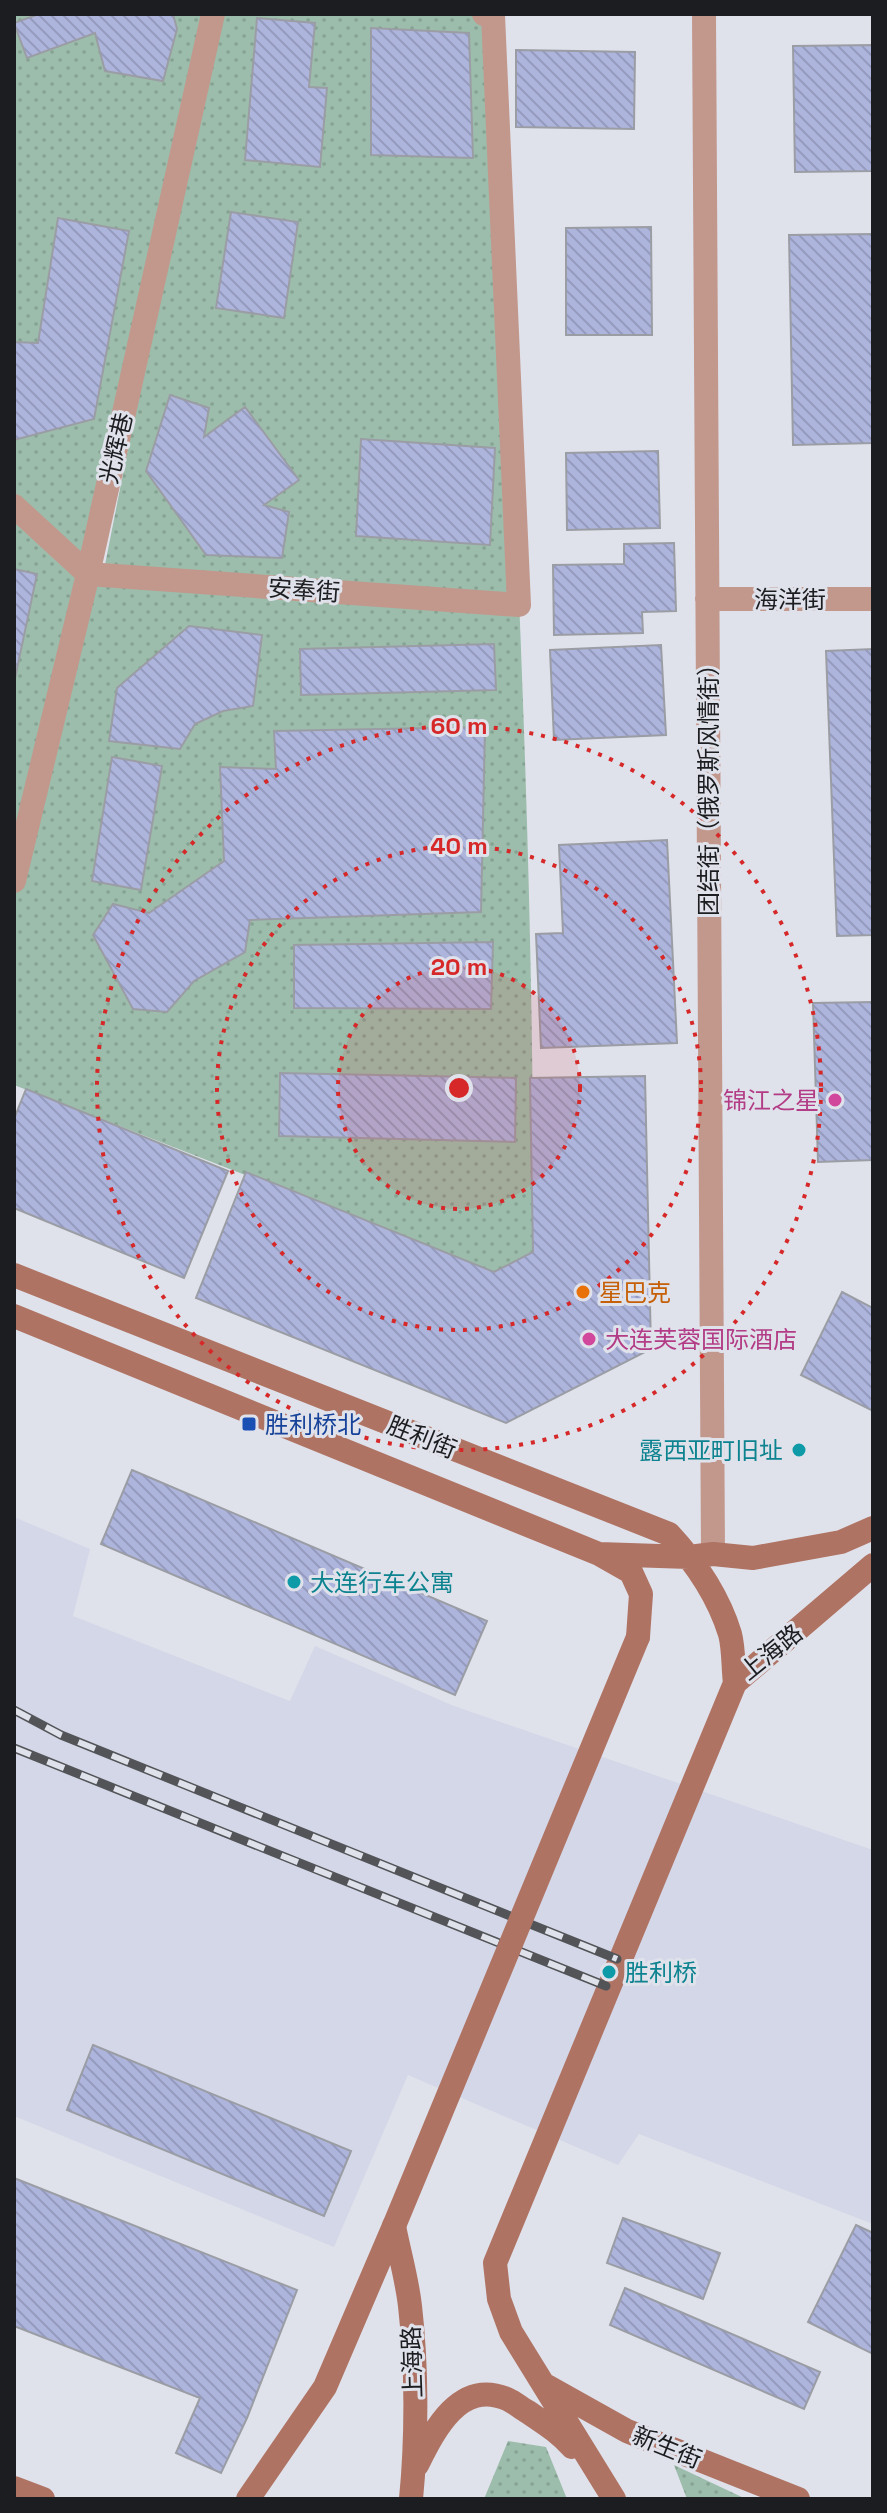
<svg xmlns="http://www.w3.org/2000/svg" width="887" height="2513" viewBox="0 0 887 2513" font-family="'Space Grotesk','Noto Sans SC',sans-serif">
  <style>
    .built { fill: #d4d7e7 }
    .green { fill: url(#green-dots); fill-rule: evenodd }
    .building { fill: url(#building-back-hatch); stroke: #9b9da5; stroke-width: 2 }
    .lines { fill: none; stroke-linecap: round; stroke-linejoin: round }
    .street { stroke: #c2988d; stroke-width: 24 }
    .secondary { stroke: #af7363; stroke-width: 24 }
    .rail-casing { stroke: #525458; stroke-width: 9 }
    .rail { stroke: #e0e2eb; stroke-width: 6; stroke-dasharray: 18; stroke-linecap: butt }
    .secondary-bridge { stroke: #af7363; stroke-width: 24 }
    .ring { fill: none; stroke: #d62828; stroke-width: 4; stroke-dasharray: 4 8 }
    .hotel-dot { fill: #d1479c; stroke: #e0e2eb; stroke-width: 3 }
    .food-dot { fill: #e8710a; stroke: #e0e2eb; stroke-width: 3 }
    .transit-dot { fill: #1a4fb4; stroke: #e0e2eb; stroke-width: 3 }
    .culture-dot { fill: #0f9aa8; stroke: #e0e2eb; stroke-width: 3 }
    .labels { text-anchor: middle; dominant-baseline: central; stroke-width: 6; stroke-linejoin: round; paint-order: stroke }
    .street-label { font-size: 24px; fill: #1c1d20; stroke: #e0e2eb }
    .hotel-label { font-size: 24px; fill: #b23c85; stroke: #e0e2eb; text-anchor: end }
    .food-label { font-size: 24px; fill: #c56008; stroke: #e0e2eb; text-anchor: start }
    .transit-label { font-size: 24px; fill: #164399; stroke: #e0e2eb; text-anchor: start }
    .culture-label { font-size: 24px; fill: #0d838f; stroke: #e0e2eb; text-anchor: start }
    .centre { fill: #d62828; stroke: #e0e2eb; stroke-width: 4 }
    .ring-label { font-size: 24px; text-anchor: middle; font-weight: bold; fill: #d62828; stroke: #e0e2eb; stroke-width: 6; stroke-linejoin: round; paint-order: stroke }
  </style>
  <defs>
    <pattern id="green-dots" width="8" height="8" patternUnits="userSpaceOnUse" patternTransform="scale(2)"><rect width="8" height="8" fill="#9cbdab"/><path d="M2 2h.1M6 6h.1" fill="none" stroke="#86a293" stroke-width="1.8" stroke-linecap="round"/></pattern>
    <pattern id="building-back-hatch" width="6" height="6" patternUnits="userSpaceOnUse" patternTransform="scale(2)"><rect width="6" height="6" fill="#aeb5dd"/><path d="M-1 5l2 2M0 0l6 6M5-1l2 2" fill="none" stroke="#959bbd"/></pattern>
  </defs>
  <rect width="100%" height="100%" fill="#e0e2eb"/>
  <path class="built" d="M14,1517l76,32 -17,67 217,85 25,-55 139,60 419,144v374l-234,-90 -21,31 -210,-90 -74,172 -320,-131z"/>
  <path class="green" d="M14,14h478c19,412 43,825 41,1238l-39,20 -480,-187zM211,28l-108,547 -15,-1z
    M508,2441l38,6 21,52h-83z
    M674,2465l72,34h-59z"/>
  <path class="building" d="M39,14h134l4,15 -14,52 -58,-10 -10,-38 -68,25 -13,-35z
    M257,18l58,5 -6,64 18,1 -7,79 -75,-7z
    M371,28l98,5 4,125 -102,-3z
    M873,45v126l-78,1 -2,-126z
    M516,50l119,2 -1,77 -118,-2z
    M231,212l67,10 -14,96 -68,-10z
    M58,218l71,13 -35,188 -80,21v-98l24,1z
    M651,227l1,108h-86v-107z
    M873,234v209l-80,2 -4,-210z
    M170,395l39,13 -5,29 41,-30 54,73 -35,25 25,7 -7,46 -76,-3 -60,-84z
    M361,439l134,9 -5,97 -134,-9z
    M658,451l2,77 -93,2 -1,-77z
    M674,543l2,68 -34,1 1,21 -89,2 -1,-70 71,-1v-20z
    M14,569l23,5 -23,109z
    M189,626l73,9 -9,71 -30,5 -28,13 -15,25 -71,-8 8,-53z
    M494,644l2,46 -195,5 -1,-46z
    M661,645l5,90 -112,5 -4,-90z
    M873,649v286l-36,1 -11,-285z
    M485,727l-4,185 -231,8 -5,32 -51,29 -27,31 -34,-3 -40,-74 20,-31 36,9 75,-52 -4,-94 56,2 -2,-38z
    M112,757l50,9 -21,124 -49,-9z
    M667,840l10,203 -136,5 -5,-114 27,-1 -4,-88z
    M493,942l-2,67 -197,-1v-63z
    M873,1002v158l-55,2 -5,-159z
    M280,1073l236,5 -1,64 -236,-6z
    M645,1076l6,273 -145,74 -310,-125 50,-126 248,100 39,-20 -3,-174z
    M26,1089l202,82 -44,107 -170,-70v-89z
    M842,1292l31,16v103l-72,-36z
    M132,1470l355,151 -32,74 -354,-151z
    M93,2045l258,106 -27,65 -257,-106z
    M14,2178l283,112 -50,128 -26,55 -45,-20 24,-55 -186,-72z
    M623,2218l97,35 -17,46 -96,-36z
    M856,2225l17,8v121l-65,-32z
    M625,2288l195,84 -16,37 -194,-84z"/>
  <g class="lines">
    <path class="street" d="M704,14l9,1540
      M14,506l74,68 431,31 -26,-590 -9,-1
      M707,599h166
      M14,881l74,-307 125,-560"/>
    <path class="secondary" d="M14,1275l655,259c27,29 49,61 61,100 4,15 3,34 5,49
      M14,1316l585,238 90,3 24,-3 40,4 88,-16 32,-14
      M601,1555l30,17 10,22 -3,43
      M394,2226c5,26 13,53 16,80 7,61 7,132 1,193
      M543,2384l84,47 171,68
      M417,2465c17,-34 42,-86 90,-66 7,3 14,9 21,13 16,11 31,20 44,35
      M14,2488l29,11
      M248,2499l77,-112 69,-161
      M614,2499l-103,-167 -12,-33 -4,-36 240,-580 138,-118"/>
    <g class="rail-casing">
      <path id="rail" d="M14,1710l47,25 556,224
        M14,1748l592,238"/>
    </g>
    <use href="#rail" class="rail"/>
    <path class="secondary-bridge" d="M394,2226l244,-589"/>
  </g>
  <circle cx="459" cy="1088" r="121" fill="#d62828" fill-opacity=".12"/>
  <g class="ring">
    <circle cx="459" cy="1088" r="121"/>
    <circle cx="459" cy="1088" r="242"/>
    <circle cx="459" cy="1088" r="362"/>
  </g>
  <g class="hotel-dot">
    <circle cx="835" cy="1100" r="8"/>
    <circle cx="589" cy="1339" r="8"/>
  </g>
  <circle class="food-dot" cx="583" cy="1292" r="8"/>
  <rect class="transit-dot" x="241" y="1416" width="16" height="16" rx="4"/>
  <g class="culture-dot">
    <circle cx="799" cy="1450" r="8"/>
    <circle cx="294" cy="1582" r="8"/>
    <circle cx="609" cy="1972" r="8"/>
  </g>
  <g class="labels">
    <g class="street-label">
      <text transform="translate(116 448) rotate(-77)">光辉巷</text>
      <text transform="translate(304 590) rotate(4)">安奉街</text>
      <text x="790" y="599">海洋街</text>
      <text transform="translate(708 784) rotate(-90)">团结街（俄罗斯风情街）</text>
      <text transform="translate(422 1437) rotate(22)">胜利街</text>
      <text transform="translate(771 1652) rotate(-39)">上海路</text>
      <text transform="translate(412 2362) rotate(-92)">上海路</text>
      <text transform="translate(667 2447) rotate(22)">新生街</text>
    </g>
    <g class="hotel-label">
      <text x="819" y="1100">锦江之星</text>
      <text x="605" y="1339" text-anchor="start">大连芙蓉国际酒店</text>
    </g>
    <g class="food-label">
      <text x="599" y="1292">星巴克</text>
    </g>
    <g class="transit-label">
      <text x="265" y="1424">胜利桥北</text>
    </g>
    <g class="culture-label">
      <text x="783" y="1450" text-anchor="end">露西亚町旧址</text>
      <text x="310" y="1582">大连行车公寓</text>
      <text x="625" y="1972">胜利桥</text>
    </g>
  </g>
  <circle cx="459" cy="1088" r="12" class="centre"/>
  <g class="ring-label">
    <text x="459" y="734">60 m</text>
    <text x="459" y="854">40 m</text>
    <text x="459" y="975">20 m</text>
  </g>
  <rect width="887" height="2513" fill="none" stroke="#1c1d20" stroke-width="32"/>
</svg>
